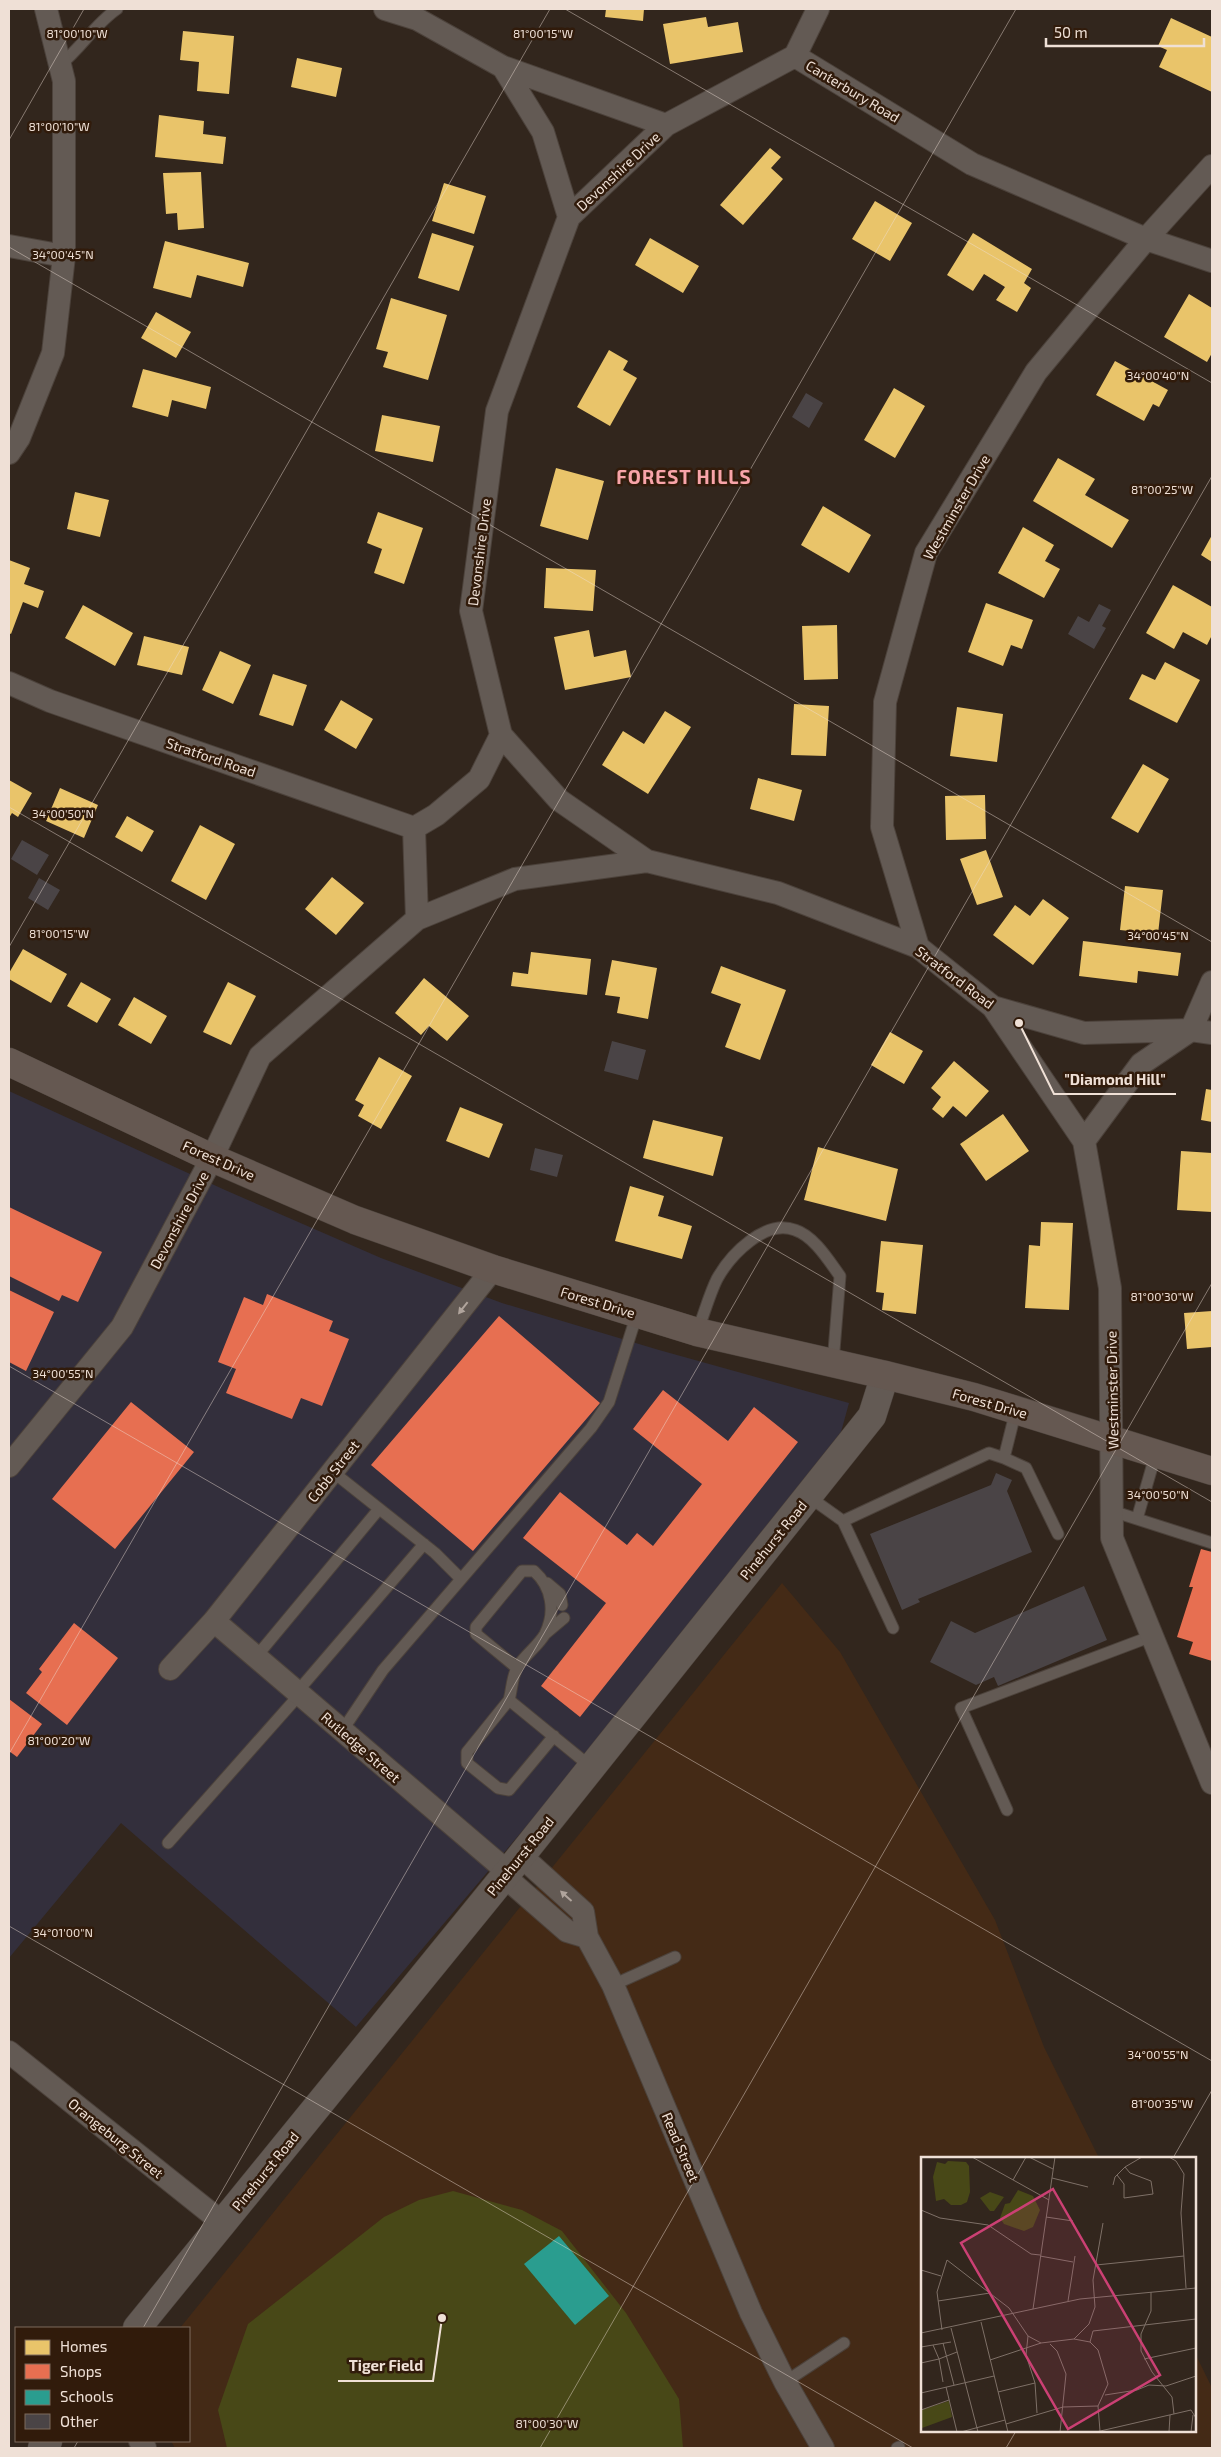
<svg xmlns="http://www.w3.org/2000/svg" width="1221" height="2457" viewBox="0 0 1221 2457" font-family="'Exo 2',sans-serif">
  <style>
    .commercial { fill: #332f3c }
    .built { fill: #442a16 }
    .green { fill: #484817 }
    .homes { fill: #e9c46a }
    .shops { fill: #e76f51 }
    .schools { fill: #2a9d8f }
    .building { fill: #4a4446 }
    .lines { fill: none; stroke-linecap: round; stroke-linejoin: round }
    .service-casing { stroke: #4c423b; stroke-width: 13 }
    .minor-casing { stroke: #4c423b; stroke-width: 24 }
    .tertiary-casing { stroke: #4c423b; stroke-width: 29 }
    .secondary-casing { stroke: #4c423b; stroke-width: 29 }
    .service { stroke: #635a54; stroke-width: 11 }
    .minor { stroke: #635a54; stroke-width: 22 }
    .tertiary { stroke: #635a54; stroke-width: 28 }
    .secondary { stroke: #655851; stroke-width: 28 }
    .oneway { fill: #b0a49c }
    .ticks { fill: none; stroke: #efe0d6; stroke-width: 1; stroke-opacity: 0.45 }
    .labels { text-anchor: middle; dominant-baseline: central; stroke-width: 5; stroke-linejoin: round; paint-order: stroke }
    .street-label { font-size: 14px; fill: #efe0d6; stroke: #311b0b }
    .district-label { font-size: 19px; font-weight: bold; letter-spacing: 1px; fill: #f8a4a9; stroke: #311b0b }
    .inset-road { fill: none; stroke: #7e7067; stroke-width: 1 }
    .view { fill: #cb4074; fill-opacity: 0.15; stroke: #cb4074; stroke-width: 2.5 }
    .inset-edge { fill: none; stroke: #efe0d6; stroke-width: 2.5 }
    .ticks-label { font-size: 12px; text-anchor: middle; fill: #efe0d6; stroke: #311b0b; stroke-width: 5; stroke-linejoin: round; paint-order: stroke }
    .leader { fill: none; stroke: #efe0d6; stroke-width: 2 }
    .callout-dot { fill: #efe0d6; stroke: #311b0b; stroke-width: 2 }
    .callout-label { font-size: 15px; text-anchor: middle; font-weight: bold; fill: #efe0d6; stroke: #311b0b; stroke-width: 5; stroke-linejoin: round; paint-order: stroke }
  </style>
  <rect width="100%" height="100%" fill="#32261d"/>
  <path class="commercial" d="M9,1091l216,99 156,68 121,45 157,47 190,53 -8,29 -284,358 -201,237 -235,-204 -112,135z"/>
  <path class="built" d="M782,1583l58,69 155,268 49,127 55,111h-177v273h273v-78l17,35v60h-1037l-4,-7h18v-113h-9z"/>
  <path class="green" d="M453,2191l69,19 40,21 64,82 53,86 4,49h-456l-9,-38 30,-86 136,-107 35,-17z"/>
  <path class="homes" d="M606,9h38l-1,12 -38,-4z
    M706,17l2,10 30,-5 5,30 -73,12 -7,-40z
    M1171,18l41,19v55l-53,-25 8,-17 -9,-4z
    M183,31l51,5 -5,58 -32,-3 2,-29 -19,-2z
    M297,58l45,10 -6,29 -45,-10z
    M159,115l45,6 -1,13 23,3 -3,27 -68,-7z
    M770,148l11,9 -10,11 12,11 -40,46 -23,-20z
    M201,172l3,56 -26,2 -1,-17 -11,1 -3,-41z
    M444,183l42,13 -12,38 -42,-13z
    M875,201l37,22 -22,38 -38,-22z
    M432,233l42,13 -15,45 -41,-13z
    M973,233l59,36 -8,14 7,5 -14,24 -21,-12 9,-13 -21,-13 -11,17 -26,-16z
    M650,238l49,28 -16,27 -48,-28z
    M165,241l84,22 -6,24 -46,-12 -6,23 -38,-10z
    M1189,294l23,14v45l-5,9 -43,-25z
    M391,298l56,17 -19,65 -45,-13 5,-15 -12,-3z
    M156,312l35,20 -15,26 -35,-20z
    M609,350l19,11 -5,9 14,8 -27,48 -33,-19z
    M1115,361l53,29 -9,17 -6,-3 -9,17 -48,-26z
    M143,369l68,18 -5,22 -34,-9 -4,17 -36,-10z
    M894,388l31,18 -30,52 -31,-18z
    M382,415l58,11 -7,36 -58,-11z
    M1058,458l37,21 -10,16 44,25 -17,28 -79,-47z
    M556,468l48,13 -16,59 -48,-14z
    M75,492l34,8 -9,37 -33,-8z
    M823,506l48,29 -22,38 -48,-28z
    M378,512l45,16 -19,56 -30,-11 8,-24 -15,-6z
    M1023,527l31,18 -9,16 15,8 -16,29 -46,-25z
    M1212,535v27l-11,-7z
    M9,560l21,8 -6,16 20,7 -6,17 -15,-6 -12,32 -2,-1z
    M546,568l50,2 -3,41 -49,-3z
    M1173,585l39,22v28l-5,10 -24,-13 -9,17 -28,-16z
    M986,603l47,17 -11,29 -11,-4 -8,21 -35,-14z
    M83,605l50,28 -18,33 -50,-28z
    M837,625l1,54 -34,1 -2,-54z
    M589,630l5,27 32,-7 5,27 -66,13 -11,-53z
    M144,636l45,11 -7,28 -45,-10z
    M220,651l31,14 -18,39 -31,-14z
    M1165,662l35,18 -23,43 -48,-24 13,-25 13,6z
    M273,674l34,11 -14,41 -34,-11z
    M341,700l32,19 -17,30 -32,-19z
    M794,704l35,2 -3,50 -35,-1z
    M957,707l46,7 -6,48 -47,-6z
    M665,711l26,16 -43,67 -46,-29 21,-34 21,13z
    M1143,764l26,15 -31,54 -27,-15z
    M758,778l44,12 -8,31 -44,-12z
    M9,780l23,13 -14,24 -6,-4 -3,5z
    M60,788l38,17 -14,33 -38,-17z
    M985,795l1,44 -40,1 -1,-44z
    M127,816l27,15 -12,21 -27,-15z
    M200,825l35,19 -29,56 -35,-19z
    M986,850l17,47 -26,8 -17,-46z
    M332,877l32,26 -28,32 -31,-26z
    M1125,886l38,4 -5,44 -38,-4z
    M1043,899l26,19 -36,47 -40,-30 22,-30 15,11z
    M1083,941l98,12 -3,23 -40,-5 -1,12 -58,-7z
    M23,949l44,25 -16,29 -42,-24v-6z
    M531,952l60,7 -4,36 -76,-9 2,-14 15,2z
    M612,960l45,8 -9,51 -31,-6 3,-16 -15,-2z
    M721,966l65,24 -26,70 -35,-13 16,-43 -30,-11z
    M424,978l45,38 -22,25 -18,-15 -8,9 -26,-22z
    M81,982l30,17 -14,24 -30,-17z
    M228,982l28,14 -25,49 -28,-13z
    M134,997l33,19 -16,28 -33,-19z
    M890,1032l33,19 -19,33 -33,-19z
    M379,1057l33,19 -31,53 -23,-13 6,-11 -9,-5z
    M954,1061l35,30 -23,26 -13,-11 -10,12 -11,-9 9,-12 -10,-9z
    M1206,1089l6,1v32l-11,-2z
    M460,1107l43,17 -14,34 -43,-17z
    M1003,1114l26,37 -43,30 -26,-37z
    M653,1120l70,17 -10,39 -70,-18z
    M818,1147l80,22 -12,52 -82,-21z
    M1181,1151l31,2v59l-35,-2z
    M630,1186l34,10 -6,20 34,10 -10,33 -67,-18z
    M1041,1222l32,1 -4,87 -44,-2 4,-63 11,1z
    M881,1241l42,4 -7,69 -34,-4 2,-17 -8,-1z
    M1212,1311v36l-25,2 -3,-36z"/>
  <path class="shops" d="M9,1207l93,45 -24,50 -16,-7 -3,6 -50,-25z
    M9,1290l45,22 -28,59 -17,-9z
    M267,1294l66,27 -4,10 20,8 -27,67 -21,-8 -9,21 -66,-26 10,-24 -18,-7 26,-65 19,8z
    M499,1316l101,87 -127,148 -102,-86z
    M663,1390l65,51 26,-34 44,35 -218,275 -39,-31 65,-83 -83,-65 37,-46 67,53 10,-12 16,13 49,-62 -69,-55z
    M131,1402l63,50 -79,97 -63,-50z
    M1201,1549l11,3v109l-23,-7 4,-12 -16,-5 16,-50h-4z
    M74,1623l44,35 -51,67 -41,-32 16,-21 -3,-3z
    M9,1699l33,25 -25,33 -8,-6z"/>
  <path class="schools" d="M559,2236l50,60 -34,29 -51,-61z"/>
  <path class="building" d="M806,393l17,10 -14,25 -17,-11z
    M1099,604l12,6 -9,16 4,2 -12,21 -26,-15 10,-18 11,6z
    M22,840l27,15 -12,20 -26,-16z
    M39,878l21,12 -12,20 -20,-12z
    M612,1041l34,9 -8,30 -34,-9z
    M535,1148l28,7 -6,22 -27,-7z
    M996,1473l16,7 -5,11 25,61 -114,47 2,3 -18,8 -32,-76 121,-49z
    M1084,1586l23,54 -109,46 -4,-9 -18,8 -46,-23 21,-41 24,12z"/>
  <g class="lines">
    <g class="service-casing">
      <path id="service" d="M60,65c21,-17 35,-41 57,-56
        M697,1332c7,-17 12,-37 20,-53 14,-25 48,-60 78,-49 19,6 34,31 45,46l-7,87
        M1016,1410l-12,48 22,10 32,66
        M333,1472l102,81 26,26
        M808,1496l35,25 50,107
        M1112,1511l100,32
        M1137,1519l19,-66
        M843,1521l146,-68 15,5
        M547,1583l13,11 2,11
        M545,1634l19,-16
        M256,1657l123,-148
        M297,1692l127,-148
        M509,1700c3,-10 3,-25 9,-34 7,-11 20,-20 27,-32 11,-22 7,-47 -11,-63h-12l-46,56v7l41,34
        M342,1731l41,-61 208,-242 18,-26 28,-88
        M554,1736l-45,54 -11,-2 -31,-25v-11l42,-52 82,67
        M1007,1810l-46,-102 191,-72
        M168,1843l132,-149
        M613,1985l62,-28
        M785,2382l59,-39
        M897,2448l2,-1"/>
    </g>
    <g class="minor-casing">
      <path id="minor" d="M385,9l32,10 86,48 163,58
        M795,56l177,108 174,75 66,22
        M795,56l23,-47
        M503,67l40,65 26,85
        M9,246l55,10
        M9,453l10,-15 34,-85 11,-97v-175l-18,-72
        M9,683l41,18 364,127
        M501,735l58,65 88,61 131,32 140,54 75,60 91,26 107,-3 21,3
        M414,828l22,-13 43,-36 22,-44 -30,-124 26,-200 72,-194 97,-92 129,-69
        M414,828l3,91
        M918,947l-36,-120 3,-125 41,-149 110,-181 110,-133 66,-73
        M993,1007l91,134 26,147 2,250 100,245
        M1084,1141l57,-77 50,-34 21,-48
        M9,1466l113,-139 90,-169 48,-102 157,-137 98,-40 132,-18
        M214,1621l294,251
        M170,1669l44,-48 279,-352
        M521,1856l62,56 4,25 26,48 138,328 34,69 38,66
        M504,1876l63,55 20,6
        M9,2052l214,171
        M140,2441l5,7"/>
    </g>
    <g class="tertiary-casing">
      <path id="tertiary" d="M137,2328l371,-456 364,-456 13,-41
        M42,2448l6,-7"/>
    </g>
    <g class="secondary-casing">
      <path id="secondary" d="M9,1062l203,96 143,62 138,49 204,63 188,43 89,22 238,74"/>
    </g>
    <use href="#service" class="service"/>
    <use href="#minor" class="minor"/>
    <use href="#tertiary" class="tertiary"/>
    <use href="#secondary" class="secondary"/>
  </g>
  <defs><path id="oneway-solid" d="M-6-.8H1V-3.2L6.5 0L1 3.2V.8H-6Z" transform="scale(1.25)"/></defs>
  <g class="oneway">
    <use href="#oneway-solid" transform="translate(463 1308) rotate(128)"/>
    <use href="#oneway-solid" transform="translate(566 1896) rotate(-138)"/>
  </g>
  <path class="ticks" d="M565,9l647,374M9,140l75,-131M9,247l1203,695M9,807l1203,695M9,947l541,-938M9,1366l1203,695M9,1754l1007,-1745M9,1926l904,522M1173,2158l39,-68M143,2328l1069,-1852M74,2448l4,-7M540,2448l672,-1165M1006,2448l10,-17"/>
  <g class="labels">
    <g class="street-label">
      <text transform="translate(853 91) rotate(31)">Canterbury Road</text>
      <text transform="translate(618 171) rotate(-43)">Devonshire Drive</text>
      <text transform="translate(956 507) rotate(-60)">Westminster Drive</text>
      <text transform="translate(479 552) rotate(-83)">Devonshire Drive</text>
      <text transform="translate(211 757) rotate(19)">Stratford Road</text>
      <text transform="translate(955 977) rotate(37)">Stratford Road</text>
      <text transform="translate(219 1160) rotate(24)">Forest Drive</text>
      <text transform="translate(179 1220) rotate(-62)">Devonshire Drive</text>
      <text transform="translate(598 1302) rotate(17)">Forest Drive</text>
      <text transform="translate(1112 1390) rotate(-91)">Westminster Drive</text>
      <text transform="translate(990 1403) rotate(16)">Forest Drive</text>
      <text transform="translate(333 1471) rotate(-52)">Cobb Street</text>
      <text transform="translate(773 1540) rotate(-51)">Pinehurst Road</text>
      <text transform="translate(361 1747) rotate(41)">Rutledge Street</text>
      <text transform="translate(520 1856) rotate(-51)">Pinehurst Road</text>
      <text transform="translate(116 2138) rotate(39)">Orangeburg Street</text>
      <text transform="translate(681 2147) rotate(67)">Read Street</text>
      <text transform="translate(265 2171) rotate(-51)">Pinehurst Road</text>
    </g>
    <g class="district-label">
      <text x="684" y="476">FOREST HILLS</text>
    </g>
  </g>
  <g transform="translate(921 2157)">
    <rect width="275" height="275" fill="#32261d"/>
    <path d="M27,4l18,1 3,4 1,26 -3,10 -6,3h-10l-7,-6 -8,2 -3,-24 4,-15 8,2zM97,33l15,6 7,14 -7,17 -9,4 -20,-7 -4,-6 5,-14 5,-1zM69,35l14,5 -10,14h-4l-10,-13zM28,244l3,16 -30,11 -1,4v-22z" fill="#484817"/>
    <path class="inset-road" d="M51,0l77,43M108,0l24,12M248,0l7,4 8,13 -3,39 5,75M196,18l7,9v14l29,-4 -2,-13 -21,-8 -5,-6M131,21l36,9M92,23l13,-23M192,28l2,-8 10,-10 17,-10M0,53l19,8 48,7 43,29 9,1M125,60l27,4M119,99l33,6M175,108l88,-9M0,113l20,6M230,135v19l-10,23v17l11,21 20,25 2,17M17,144l52,-8M147,144l7,-45M112,152l22,-152M60,165l27,110M30,171l27,104M21,173l-5,-38 10,-32 62,48 19,28 13,7M172,174l103,-12M172,174l-3,11 8,8 10,34 -10,22M0,176l159,-34 116,-11M107,179l-2,19 9,28 2,30M153,182l15,-15 6,-17 -2,-27 10,-57M22,186l11,42M129,187l7,7 9,23 -6,58M0,190l30,-5M223,202l52,-11M69,203l51,-17 33,-4 16,3M0,206l18,-4 -6,-14M22,225l-4,-23 18,-7M25,230l11,45M77,235l37,-9M0,236l73,-17M184,238l32,-5 12,-5 17,1 30,-10M177,249l2,25M0,253l28,-10M85,267l57,-17 35,-1M40,275l44,-12M175,275l95,-22 5,8M248,275l1,-17M270,275l2,-17"/>
    <path class="view" d="M132,32l107,186 -92,54 -107,-186z"/>
    <rect width="275" height="275" class="inset-edge"/>
  </g>
  <g class="ticks-label">
    <text x="77" y="38">81°00'10"W</text>
    <text x="543" y="38">81°00'15"W</text>
    <text x="59" y="131">81°00'10"W</text>
    <text x="63" y="259">34°00'45"N</text>
    <text x="1158" y="380">34°00'40"N</text>
    <text x="1162" y="494">81°00'25"W</text>
    <text x="63" y="818">34°00'50"N</text>
    <text x="59" y="938">81°00'15"W</text>
    <text x="1158" y="940">34°00'45"N</text>
    <text x="1162" y="1301">81°00'30"W</text>
    <text x="63" y="1378">34°00'55"N</text>
    <text x="1158" y="1499">34°00'50"N</text>
    <text x="59" y="1745">81°00'20"W</text>
    <text x="63" y="1937">34°01'00"N</text>
    <text x="1158" y="2059">34°00'55"N</text>
    <text x="1162" y="2108">81°00'35"W</text>
    <text x="547" y="2428">81°00'30"W</text>
  </g>
  <path class="leader" d="M1019 1023L1054 1094H1176M442 2318L433 2381H338"/>
  <g class="callout-dot">
    <circle cx="1019" cy="1023" r="5"/>
    <circle cx="442" cy="2318" r="5"/>
  </g>
  <g class="callout-label">
    <text x="1115" y="1085">"Diamond Hill"</text>
    <text x="386" y="2371">Tiger Field</text>
  </g>
  <rect width="1221" height="2457" fill="none" stroke="#efe0d6" stroke-width="20"/>
  <rect x="15" y="2327" width="175" height="115" fill="#311b0b" stroke="#7d6a5c"/>
  <rect x="25" y="2340" width="25" height="15" fill="#e9c46a" stroke="#7d6a5c"/>
  <text x="60" y="2352" font-size="15" fill="#efe0d6">Homes</text>
  <rect x="25" y="2364" width="25" height="15" fill="#e76f51" stroke="#7d6a5c"/>
  <text x="60" y="2377" font-size="15" fill="#efe0d6">Shops</text>
  <rect x="25" y="2390" width="25" height="15" fill="#2a9d8f" stroke="#7d6a5c"/>
  <text x="60" y="2402" font-size="15" fill="#efe0d6">Schools</text>
  <rect x="25" y="2414" width="25" height="15" fill="#4a4446" stroke="#7d6a5c"/>
  <text x="60" y="2427" font-size="15" fill="#efe0d6">Other</text>
  <path d="M1046 38v8h158v-8" fill="none" stroke="#efe0d6" stroke-width="2.5"/>
  <text x="1054" y="38" font-size="15" fill="#efe0d6" stroke="#311b0b" stroke-width="4" paint-order="stroke">50 m</text>
</svg>
